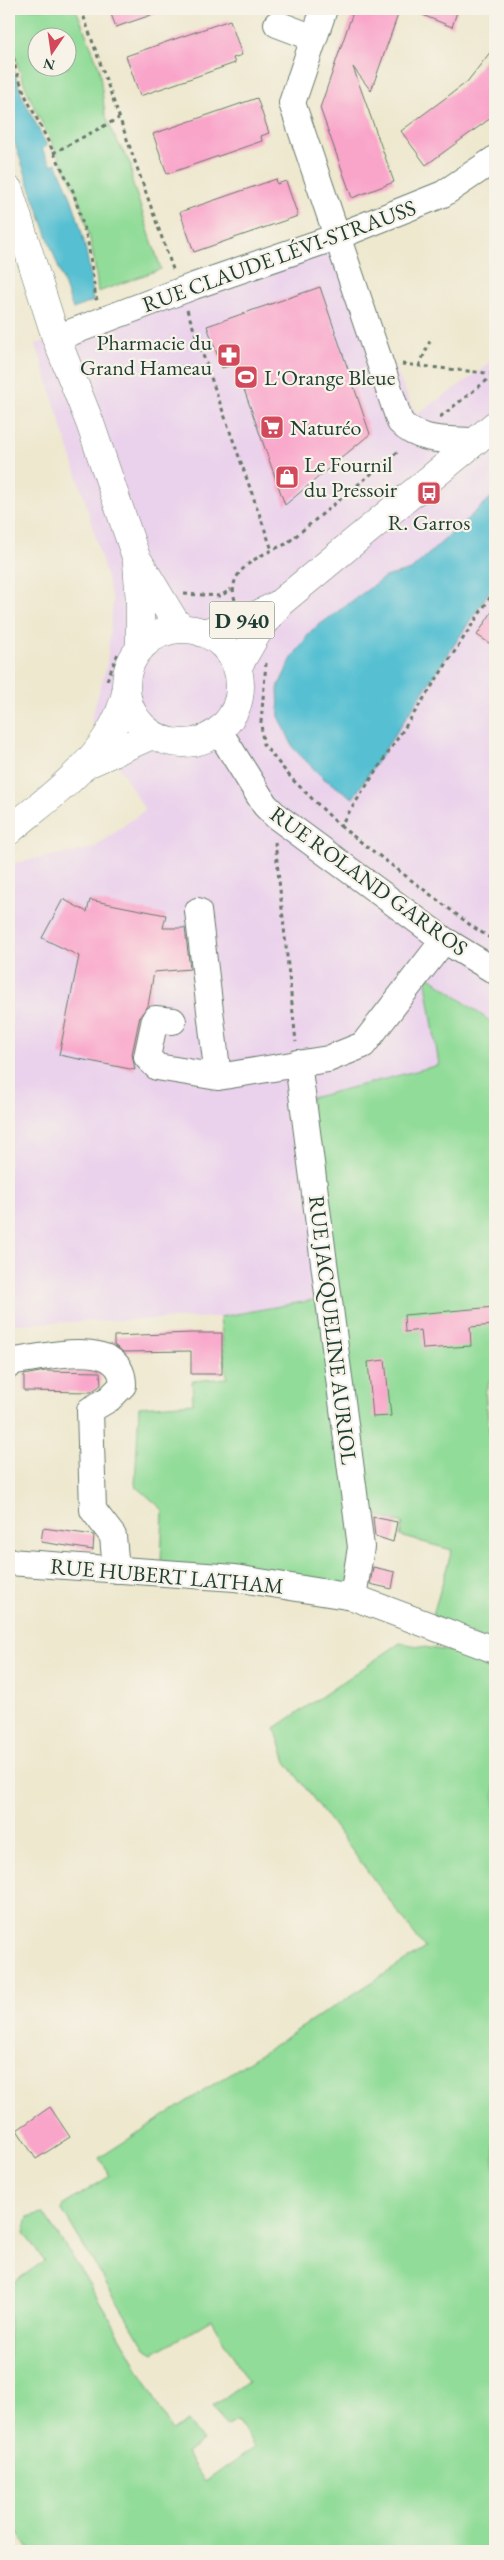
<svg xmlns="http://www.w3.org/2000/svg" width="504" height="2560" viewBox="0 0 504 2560" font-family="'EB Garamond',serif">
  <style>
    .built { fill: #ead1ec }
    .green { fill: #91dc98; stroke: #588c66; fill-rule: evenodd }
    .water { fill: #56c0d2; stroke: #3a7e83 }
    .building { fill: #f9a5ca }
    .lines { fill: none; stroke-linecap: round; stroke-linejoin: round }
    .minor-casing { stroke: #67796a; stroke-width: 28 }
    .major-casing { stroke: #67796a; stroke-width: 29 }
    .path { stroke: #67796a; stroke-width: 3; stroke-dasharray: 4 4; stroke-linecap: butt }
    .minor { stroke: #fff; stroke-width: 26 }
    .major { stroke: #fff; stroke-width: 28 }
    .labels { text-anchor: middle; dominant-baseline: central; stroke-width: 4.5; stroke-linejoin: round; paint-order: stroke }
    .shield { fill: #f7f3e8; stroke: #60746a; stroke-width: 1 }
    .shield-label { font-size: 21px; font-weight: bold; fill: #1f3d34 }
    .street-label { font-size: 22px; fill: #1f3d34; stroke: #f7f3e8 }
    .poi-label { font-size: 22px; fill: #1f3d34; stroke: #f7f3e8; text-anchor: start }
  </style>
  <rect width="100%" height="100%" fill="#f7f3e8"/>
  <filter id="ink" filterUnits="userSpaceOnUse"><feTurbulence type="fractalNoise" baseFrequency=".02" numOctaves="2"/><feDisplacementMap in="SourceGraphic" scale="10" xChannelSelector="R" yChannelSelector="G"/><feConvolveMatrix kernelMatrix="1 2 1 2 8 2 1 2 1" color-interpolation-filters="sRGB"/></filter>
  <filter id="wash" filterUnits="userSpaceOnUse"><feTurbulence type="fractalNoise" baseFrequency=".0096" numOctaves="4" result="noise"/><feDisplacementMap in="SourceGraphic" scale="20" xChannelSelector="R" yChannelSelector="G"/><feGaussianBlur stdDeviation="1.12" result="paint"/><feColorMatrix in="noise" values="0 0 0 0 0 0 0 0 0 0 0 0 0 0 0 0 0 1.4 0 .05"/><feComposite in="paint" operator="in"/></filter>
  <g filter="url(#wash)">
    <rect width="100%" height="100%" fill="#eee8cf"/>
    <path class="built" d="M336,237l80,178 60,-41 19,-17v668l-65,-48 -4,5 13,83 -128,33 8,201 -99,18 -211,7v-460l85,-16 51,-38 -54,-90 16,-56 6,-63 -26,-94 -51,-163z
      M469,1634l26,10v31l-29,-21z"/>
    <path class="green" d="M9,9h66l3,5 21,53 6,47 8,20 18,31 1,16 29,88 -63,23c-4,-39 -11,-78 -28,-113 -26,-55 -61,-107 -61,-170zM38,38h30v30h-30z
      M430,977l65,48v344l-10,23 5,45h5v207l-63,-26 20,-68 -52,-14 3,-13 -33,-9 -24,73 -185,-24 2,-53 -28,-25 4,-78 54,-4 -1,-22 35,-3 -7,-61 99,-18 -8,-201 128,-33 -13,-83z
      M400,1643l66,11 29,21v876h-465l-21,-31v-234l35,-25 -20,-28 4,-16 15,-4c48,69 89,143 129,218l16,-10 15,20 -17,12 19,29 49,-35 -17,-27 -11,6 -13,-21 35,-23 -37,-62 -57,33 -9,-5 -83,-138v-4l48,-30 -11,-18 326,-210 -139,-186 -11,-34z"/>
    <path class="water" d="M9,54l13,42 25,50 -5,3 9,16 5,-2c22,45 33,89 37,138l-20,8 -64,-182z
      M495,494v89l-142,215 -30,-20 -29,-29 -15,-33 -1,-29 14,-29 19,-27 74,-54 26,-7z"/>
    <g id="blocks">
      <path class="building" d="M109,9h53l1,2 -47,16z
        M354,9h46l-29,82 -18,-24 41,115 -42,16 -32,-90z
        M408,9h50l-6,18z
        M230,20l12,35 -9,3 2,5 -95,33 -14,-40z
        M495,46v69l-69,50 -25,-34 66,-49z
        M257,98l12,35 -8,3 1,5 -95,33 -14,-40z
        M276,179l1,5 9,-3 12,35 -104,36 -14,-40z
        M320,287l50,147 -85,71 -50,-141 -13,4 -15,-42z
        M495,607v40l-18,-12z
        M63,899l24,13 3,-12 76,15 -3,13h22l5,41 -36,3 -6,34 -8,10 -8,38 3,16 -76,-15 20,-99 -37,-18z
        M495,1307v18l-25,2 1,19 -48,3 -2,-19 -16,2 -1,-17z
        M191,1333h31v41h-31v-23l-68,1 -9,-7v-9z
        M385,1360l6,56 -18,1 -5,-55z
        M45,1371l55,1 1,13 -10,7 -67,-1v-16z
        M373,1517l24,5 -4,20 -18,-6z
        M43,1528l51,7 -1,15 -52,-8z
        M373,1567l22,5 -3,17 -22,-5z
        M50,2107l20,30 -34,22 -19,-29z"/>
    </g>
  </g>
  <g filter="url(#ink)">
    <use href="#blocks" fill-opacity="0" stroke="#67796a" stroke-width="1"/>
    <g class="lines">
      <g class="minor-casing">
        <path id="minor" d="M324,9l-32,94 108,319c18,20 49,18 75,19
          M277,24l37,14
          M56,338l138,-52 142,-49 107,-43 52,-35
          M219,731l46,74 11,11 168,124 51,31
          M198,911l20,166
          M173,1021l-18,-2 -8,38 10,10 61,10 110,-18 35,-14 81,-105
          M298,1063l63,484 -8,50
          M9,1365l6,-4c31,-4 108,-25 108,24l-14,14 -19,11 3,100 20,26 3,34
          M9,1562l226,16 118,19 142,53"/>
      </g>
      <g class="major-casing">
        <path id="major" d="M9,190l47,148 34,85 46,134 38,63 9,9
          M137,563l3,40v46
          M126 686a57 57 0 1 1 114 0a57 57 0 1 1-114 0Z
          M203,633l47,-15 27,-13
          M237,668l22,-38 21,-27 215,-178
          M92,762l60,-27
          M9,831c47,-40 101,-74 117,-138"/>
      </g>
      <path class="path" d="M81,9l93,263
        M9,34l7,37 10,26 47,94 15,51 8,57 2,-1
        M53,153l66,-35
        M187,310l85,240
        M402,364l93,10
        M419,366l11,-25
        M440,417l55,-43
        M184,594l37,2 10,-7
        M235,600c-10,-30 27,-46 51,-56l114,-94
        M266,663l-5,59 2,22 29,35 48,47 155,-236
        M107,680l12,-29
        M340,826l133,101 22,14
        M275,842l21,200"/>
      <use href="#minor" class="minor"/>
      <use href="#major" class="major"/>
    </g>
  </g>
  <defs>
    <g id="pharmacy-square" transform="scale(1.25)"><rect x="-9" y="-9" width="18" height="18" rx="4" fill="#d1495b" stroke="#f7f3e8"/><path d="M-2-6h4v4h4v4h-4v4h-4v-4h-4v-4h4Z" fill="#fff"/></g>
    <g id="stadium-square" transform="scale(1.25)"><rect x="-9" y="-9" width="18" height="18" rx="4" fill="#d1495b" stroke="#f7f3e8"/><path d="M0-5a6.5 5 0 1 0 0 10a6.5 5 0 1 0 0-10ZM-3.5-1.8h7v3.6h-7Z" fill="#fff"/></g>
    <g id="supermarket-square" transform="scale(1.25)"><rect x="-9" y="-9" width="18" height="18" rx="4" fill="#d1495b" stroke="#f7f3e8"/><path d="M-6-5.5h2.5l.6 2H6L4.5 2H-2.5L-4.4-4H-6ZM-1.5 3.2a1.3 1.3 0 1 0 .1 0ZM3 3.2a1.3 1.3 0 1 0 .1 0Z" fill="#fff"/></g>
    <g id="shop-square" transform="scale(1.25)"><rect x="-9" y="-9" width="18" height="18" rx="4" fill="#d1495b" stroke="#f7f3e8"/><path d="M-5-2.5h2.3a2.7 3.5 0 0 1 5.4 0H5L5.5 6h-11ZM-1.5-2.5h3a1.5 2.3 0 0 0-3 0Z" fill="#fff"/></g>
    <g id="bus-square" transform="scale(1.25)"><rect x="-9" y="-9" width="18" height="18" rx="4" fill="#d1495b" stroke="#f7f3e8"/><path d="M-5-6H5V4H4V6H2V4H-2V6H-4V4H-5ZM-3.5-4V0h7V-4ZM-3.5 1.2v1.5H-2V1.2ZM2 1.2v1.5H3.5V1.2Z" fill="#fff"/></g>
  </defs>
  <g fill-rule="evenodd">
    <use href="#pharmacy-square" x="229" y="355"/>
    <use href="#stadium-square" x="246" y="377"/>
    <use href="#supermarket-square" x="272" y="427"/>
    <use href="#shop-square" x="287" y="477"/>
    <use href="#bus-square" x="429" y="493"/>
  </g>
  <g class="labels">
    <rect class="shield" x="209.5" y="601.5" width="65" height="37" rx="4"/>
    <g class="shield-label">
      <text x="242" y="620">D 940</text>
    </g>
    <g class="street-label">
      <text transform="translate(279 256) rotate(-20)">RUE CLAUDE LÉVI-STRAUSS</text>
      <text transform="translate(369 881) rotate(36)">RUE ROLAND GARROS</text>
      <text transform="translate(333 1330) rotate(83)">RUE JACQUELINE AURIOL</text>
      <text transform="translate(167 1576) rotate(5)">RUE HUBERT LATHAM</text>
    </g>
    <g class="poi-label">
      <text x="212" y="342" text-anchor="end">Pharmacie du<tspan x="212" dy="25">Grand Hameau</tspan></text>
      <text x="264" y="377">L'Orange Bleue</text>
      <text x="290" y="427">Naturéo</text>
      <text x="304" y="464">Le Fournil<tspan x="304" dy="25">du Pressoir</tspan></text>
      <text x="429" y="522" text-anchor="middle">R. Garros</text>
    </g>
  </g>
  <rect width="504" height="2560" fill="none" stroke="#f7f3e8" stroke-width="30"/>
  <g transform="translate(52 52) rotate(193)"><circle r="24" fill="#f7f3e8" stroke="#a1aaa0"/>
  <path d="M0-4L9 19L0 12L-9 19Z" fill="#d1495b"/>
  <text y="-8" font-size="14" font-weight="bold" text-anchor="middle" fill="#1f3d34">N</text>
  </g>
</svg>
